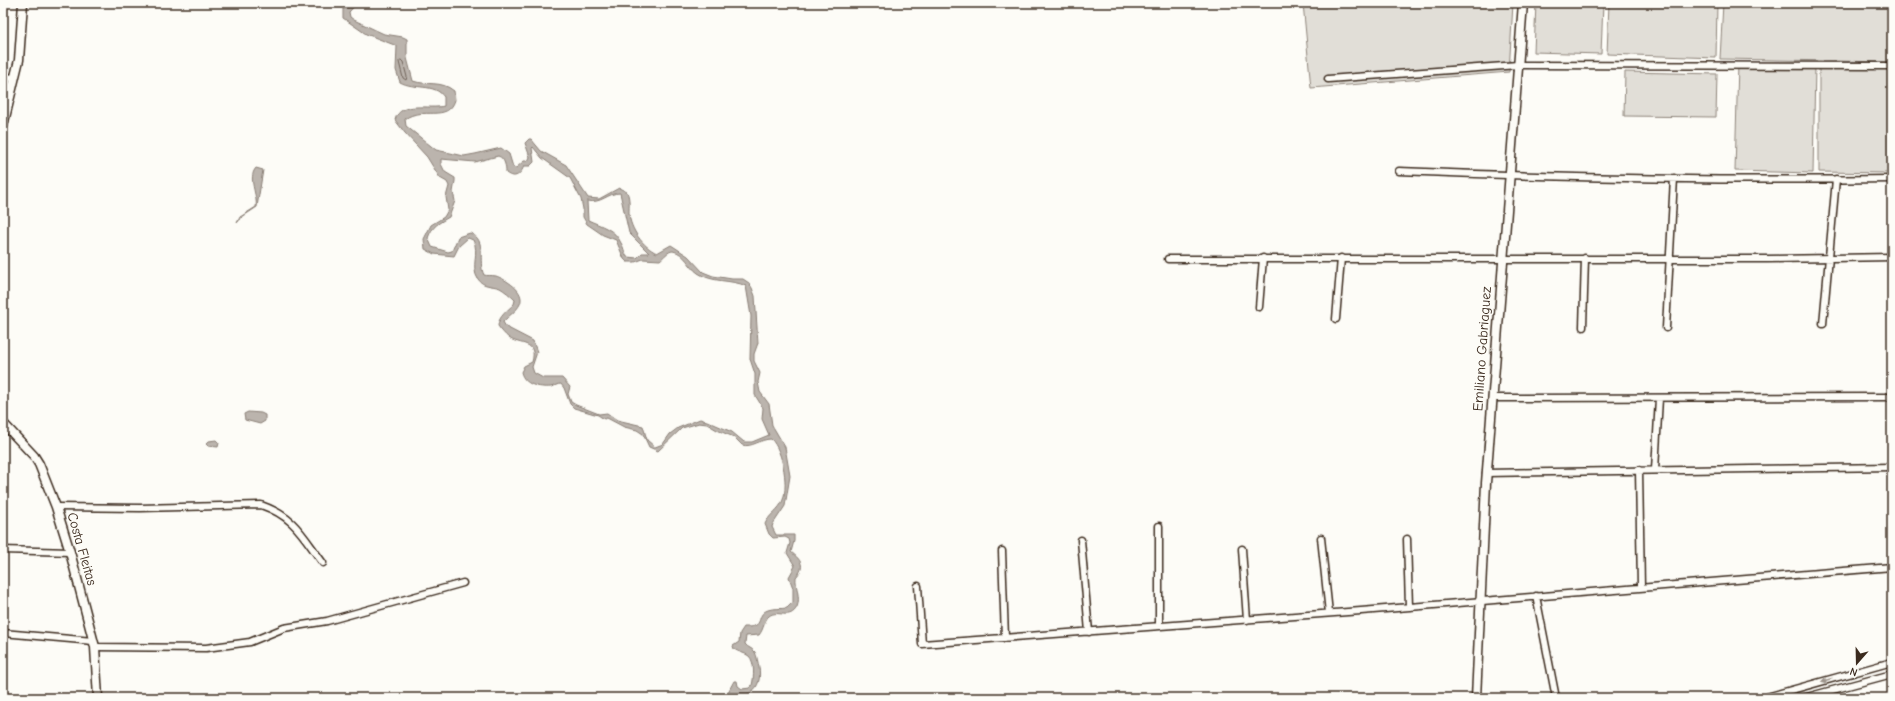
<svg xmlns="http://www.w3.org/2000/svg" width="1895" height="701" viewBox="0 0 1895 701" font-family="'Comic Neue',sans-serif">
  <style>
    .pitch { fill: #e1ded7; stroke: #8e847a }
    .water { fill: #bbb4ad; stroke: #887d74; fill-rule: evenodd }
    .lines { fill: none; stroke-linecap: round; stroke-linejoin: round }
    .shore { stroke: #6e6157; stroke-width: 1 }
    .street-casing { stroke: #3b2a1e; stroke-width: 9 }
    .secondary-casing { stroke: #3b2a1e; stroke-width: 11 }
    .street { stroke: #fdfcf7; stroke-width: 6 }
    .secondary { stroke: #fdfcf7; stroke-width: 8 }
    .oneway { fill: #9c938a }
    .labels { text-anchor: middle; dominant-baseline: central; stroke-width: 3; stroke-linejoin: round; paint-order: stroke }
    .street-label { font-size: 14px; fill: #3b2a1e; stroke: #fdfcf7 }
  </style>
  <rect width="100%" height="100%" fill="#fdfcf7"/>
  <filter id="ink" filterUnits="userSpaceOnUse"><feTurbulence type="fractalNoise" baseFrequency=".025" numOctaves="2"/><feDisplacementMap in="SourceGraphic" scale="8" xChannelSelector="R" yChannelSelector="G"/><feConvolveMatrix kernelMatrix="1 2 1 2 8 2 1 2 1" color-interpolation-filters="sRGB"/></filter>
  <g filter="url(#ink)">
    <path class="pitch" d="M1303,3h210l-4,69 -198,16z
      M1536,3h67l-2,51 -67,-2z
      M1609,3h108l-1,55 -109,-4z
      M1723,3h169v59l-172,-3z
      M1738,64l77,2 -2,107 -78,-2z
      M1819,67l73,1v105l-73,-1z
      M1625,72l92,2 -1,43 -92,-1z"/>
    <path class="water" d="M352,3h5l-8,9 1,5 4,3 30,14 19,3 4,2v19l6,23c14,5 28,-1 41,10l1,9c-7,23 -33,6 -50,19l1,7 30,24 19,4 9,2 11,-2 26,-6 8,6 4,13 3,1 8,-7h4l2,-4 -5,-14 4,-4h2l10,12 25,14 22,33 11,1 20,-11 8,4c3,7 2,13 2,21 1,16 14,34 28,40l14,-8 17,11 15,16 10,4 19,3h11l6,4 3,5 3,8 3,47 -4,11v7l6,12 -2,9 2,10 9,12 3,21 13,22 5,29 -5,30 -12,18 -1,3 4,8h18v6l-3,11c10,8 15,14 5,25 -1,10 5,20 1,30 -7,14 -19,2 -28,9 -5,4 -5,13 -10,19l-13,1 -1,8c3,4 7,4 10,8 2,4 3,11 4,15 4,24 -12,31 -33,31l1,-4 7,-13h3l1,5 4,3 8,-1 2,-3c2,-7 3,-23 -3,-29 -4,-3 -11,-4 -15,-7l-1,-3 6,-4 1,-9 4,-6c23,1 10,-12 24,-17 5,-2 13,-1 19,-2l6,-6v-14l-4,-11 6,-11 -8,-13 3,-10 -1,-4 -4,-2 -12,1 -4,-4 -4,-10c4,-9 11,-12 16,-20 9,-14 2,-54 -10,-65 -11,0 -19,9 -29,6l-8,-8 -17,-7 -10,-6 -8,-1 -17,5 -24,23 -9,-4 -6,-13 -6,-4 -13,-3 -17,-9 -3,1 -6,-4 -24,-7 -4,-4 -6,-16 -3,-4c-4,0 -6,2 -10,3 -12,1 -27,-2 -30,-15l3,-6 8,-4c6,-22 -12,-16 -23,-24 -4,-3 -8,-8 -11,-12 0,-9 10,-16 16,-22l1,-4c-5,-5 -10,-9 -15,-12 -8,-3 -17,-1 -22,-9 -8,-12 2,-27 -5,-39l-5,-2 -9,8 -5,10 -20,-2 -9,-5 -1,-10 7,-14 13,-8 4,-7 -2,-13 3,-11 -2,-4 -7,-4 -13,-21 -22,-24 -10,-13c5,-20 35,-10 49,-14v-9c-9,-14 -30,-7 -44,-15l-4,-12 1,-24 -31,-12 -23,-16v-10zM533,147l9,11 28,20 11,21 2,10v8l4,7 16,11 13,5 8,19 3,3h8l8,-3 17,1c4,-3 8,-9 13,-9 12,2 16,16 25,22 14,10 33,6 48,13l5,30 -1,43 5,15v21l8,13 -1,11 7,16 -17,7h-8l-12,-10 -25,-11 -7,-2 -22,9 -8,6 -7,10 -8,3 -8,-7 -4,-14 -26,-6 -10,-7 -8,1 -23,-9 -5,-3 -3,-8 2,-7 -8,-9h-19l-9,-5 -2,-6 5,-15 -4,-11 -27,-14 -3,-5c5,-6 14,-11 17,-18 6,-13 -15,-25 -24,-28 -5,-1 -9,0 -12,-1 -7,-14 4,-35 -14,-42l-12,4 -6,14 -4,1 -16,-5 -4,-9c4,-12 11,-15 21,-21l6,-16 -2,-9 2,-11v-3l-10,-6 -4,-8v-5l34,3 23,-6c7,2 8,11 8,17 9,7 15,1 18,-7h6l4,-4 -2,-14zM620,193l9,40 20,20h-7l-5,5 -10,-1c-3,-4 -3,-10 -6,-14 -6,-14 -20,-17 -33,-23l-1,-19c15,3 20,-8 33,-8z
      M256,168l7,2 -6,37 -15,10 -5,6 3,-6 16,-10c2,-12 -9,-29 0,-39z
      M248,412l13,1 4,2v6l-5,3 -15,-4 -1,-6z
      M216,440l3,3 -1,4 -10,-1 -2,-2 3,-3z"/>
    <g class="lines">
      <path class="shore" d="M401,60l2,2 4,15 -1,3 -3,-2 -4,-16z"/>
      <g class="street-casing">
        <path id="street" d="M3,77l12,1
          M1328,79l190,-14 374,1
          M1399,171c164,7 329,10 493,8
          M1168,259h599l125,-2
          M1259,307l4,-49
          M1336,319l5,-61
          M1823,324l13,-145
          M1583,327l2,-69
          M1666,328l8,-150
          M1492,398l400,-1
          M1639,470l2,117
          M1655,470l4,-72
          M1486,473l406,-6
          M56,507l84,1 121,-3c34,12 41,30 62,58
          M1321,538l8,75
          M1407,539l2,68
          M1081,540l8,92
          M1242,549l5,71
          M3,550l67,2
          M1002,551l3,87
          M918,586l4,58 439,-33 531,-44
          M1536,596l20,102
          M1159,626v-100
          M3,633l90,8
          M95,647l111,1 44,-6 34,-14 43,-7 136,-38
          M1763,698l129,-36
          M1803,698l89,-24"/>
      </g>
      <g class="secondary-casing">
        <path id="secondary" d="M3,126l16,-66 4,-57
          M3,423l31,33 5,8 17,43 14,45 25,95 3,51
          M1476,698l10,-215 37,-480"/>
      </g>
      <use href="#street" class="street"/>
      <use href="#secondary" class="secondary"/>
    </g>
    <defs><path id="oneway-solid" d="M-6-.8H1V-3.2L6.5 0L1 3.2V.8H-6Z"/></defs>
    <use class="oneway" href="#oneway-solid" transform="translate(1827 680) rotate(164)"/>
  </g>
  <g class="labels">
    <g class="street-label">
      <text transform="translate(1482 349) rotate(-86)">Emiliano Gabriaguez</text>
      <text transform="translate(82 549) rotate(74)">Costa Fleitas</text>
    </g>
  </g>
  <rect width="1895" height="701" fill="none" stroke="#fdfcf7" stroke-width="16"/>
  <rect x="8" y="8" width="1879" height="685" fill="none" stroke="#3b2a1e" stroke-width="1.5" filter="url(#ink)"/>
  <g transform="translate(1857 663) rotate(200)" stroke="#fdfcf7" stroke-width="3" paint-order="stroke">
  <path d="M0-3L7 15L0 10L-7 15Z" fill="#3b2a1e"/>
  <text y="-6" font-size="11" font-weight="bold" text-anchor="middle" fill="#3b2a1e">N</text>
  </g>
</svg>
